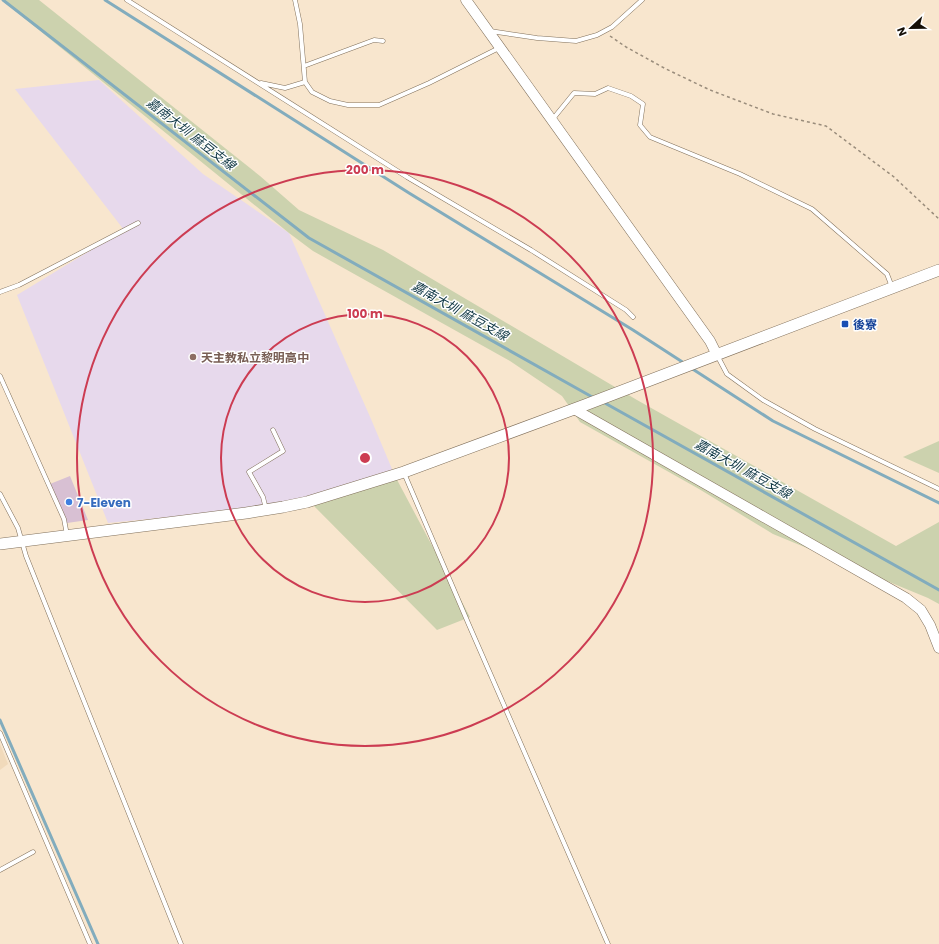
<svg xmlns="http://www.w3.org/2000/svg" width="939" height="944" viewBox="0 0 939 944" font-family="Poppins,'Noto Sans TC',sans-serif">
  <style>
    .built { fill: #f1dabb }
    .education { fill: #e7d9ec }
    .green { fill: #ccd2ae }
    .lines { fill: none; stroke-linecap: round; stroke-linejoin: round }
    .stream { stroke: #82acbd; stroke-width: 3 }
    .building { fill: #d8c0d3 }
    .service-casing { stroke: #81705b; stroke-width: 5 }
    .tertiary-casing { stroke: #81705b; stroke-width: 11 }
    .secondary-casing { stroke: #81705b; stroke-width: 12 }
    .path { stroke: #998c7b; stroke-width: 1.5; stroke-dasharray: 3 3; stroke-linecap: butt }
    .service { stroke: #fff; stroke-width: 4 }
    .tertiary { stroke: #fff; stroke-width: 10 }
    .secondary { stroke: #fff; stroke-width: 11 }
    .ring { fill: none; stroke: #cc3c52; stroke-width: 2 }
    .transit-dot { fill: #1a4fb4; stroke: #fff; stroke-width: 1.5 }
    .education-dot { fill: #8d6e63; stroke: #fff; stroke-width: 1.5 }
    .shop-dot { fill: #3f7fe0; stroke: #fff; stroke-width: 1.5 }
    .labels { text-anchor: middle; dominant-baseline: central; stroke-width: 3; stroke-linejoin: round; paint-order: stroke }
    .transit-label { font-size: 12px; font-weight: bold; fill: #164399; stroke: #fff; text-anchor: start }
    .education-label { font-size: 12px; font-weight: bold; fill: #785e54; stroke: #fff; text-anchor: start }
    .shop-label { font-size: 12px; font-weight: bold; fill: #366cbe; stroke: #fff; text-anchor: start }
    .water-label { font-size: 13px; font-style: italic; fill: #0e3643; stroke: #fff }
    .centre { fill: #cc3c52; stroke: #fff; stroke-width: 2 }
    .ring-label { font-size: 12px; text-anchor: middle; font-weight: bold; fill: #cc3c52; stroke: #fff; stroke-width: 3; stroke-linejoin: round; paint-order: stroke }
  </style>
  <rect width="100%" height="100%" fill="#f8e6ce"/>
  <path class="built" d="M0,744l8,20 -8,6z"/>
  <path class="education" d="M99,80l104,94 86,59 82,186 24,57 -84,27 -203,20 -91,-228 107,-65 -109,-141z"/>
  <path class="green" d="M2,0h37l221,176 39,34 84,40 254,150 259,146 43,-24v82l-11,-6 -155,-64 -74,-45 -119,-67 -18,-26 -52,-35 -197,-110 -24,-18z
    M939,441v32l-36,-16z
    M395,476l75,141 -33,13 -126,-127z"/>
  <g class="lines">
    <path class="stream" d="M3,0l306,238 285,160
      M105,0l304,193 224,137 51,33
      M691,368l82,53 166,82
      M603,402l336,188
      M0,720l98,224"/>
  </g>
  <path class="building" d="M70,476l18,44 -21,3 -17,-39z"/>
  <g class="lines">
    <g class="service-casing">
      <path id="service" d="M127,0l280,177 124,73 95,60 7,7
        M295,0l5,24 5,58 7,10 18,9 18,4h31l50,-22 70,-35
        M490,31l47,7 39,3 21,-6 15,-8 30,-27
        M304,66l70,-26 9,1
        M261,83l24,5 20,-6
        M552,120l22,-27 21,1 13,-6 23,8 12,8 -3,21 10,12 90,37 72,35 75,65 5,13
        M0,292l19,-7 119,-62
        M717,355l10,19 36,26 52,29 124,60
        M0,376l64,143 3,16
        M404,473l65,152 139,319
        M0,494l18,34 8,28 155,388
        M266,509l-3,-12 -14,-25 34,-21 -10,-21
        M0,733l90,211
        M0,870l33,-18"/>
    </g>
    <g class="tertiary-casing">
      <path id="tertiary" d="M466,0l244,341 7,14
        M574,409l332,189 15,12 9,15 9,23"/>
    </g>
    <g class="secondary-casing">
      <path id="secondary" d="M0,544l246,-31 37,-6 24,-5 97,-30 181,-67 354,-135"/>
    </g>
    <path class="path" d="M610,36l16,11 40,22 44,21 63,24 53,12 68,51 45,42"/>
    <use href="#service" class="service"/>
    <use href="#tertiary" class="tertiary"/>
    <use href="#secondary" class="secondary"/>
  </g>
  <g class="ring">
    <circle cx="365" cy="458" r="144"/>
    <circle cx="365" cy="458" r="288"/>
  </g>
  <rect class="transit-dot" x="841" y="320" width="8" height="8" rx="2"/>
  <circle class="education-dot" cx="193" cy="357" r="4"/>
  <circle class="shop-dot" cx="69" cy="502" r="4"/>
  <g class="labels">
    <g class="transit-label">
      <text x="853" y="324">後寮</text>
    </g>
    <g class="education-label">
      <text x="201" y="357">天主教私立黎明高中</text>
    </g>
    <g class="shop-label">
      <text x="77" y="502">7-Eleven</text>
    </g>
    <g class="water-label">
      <text transform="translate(191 134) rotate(38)">嘉南大圳 麻豆支線</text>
      <text transform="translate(460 311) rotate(29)">嘉南大圳 麻豆支線</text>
      <text transform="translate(743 469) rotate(29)">嘉南大圳 麻豆支線</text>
    </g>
  </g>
  <circle cx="365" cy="458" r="6" class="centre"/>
  <g class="ring-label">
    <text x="365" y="174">200 m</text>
    <text x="365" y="318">100 m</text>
  </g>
  <g transform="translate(911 28) rotate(248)" stroke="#ffffff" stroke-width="3" paint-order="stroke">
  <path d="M0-3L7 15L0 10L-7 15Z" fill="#150f07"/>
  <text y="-6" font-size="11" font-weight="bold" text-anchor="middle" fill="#150f07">N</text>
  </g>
</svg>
